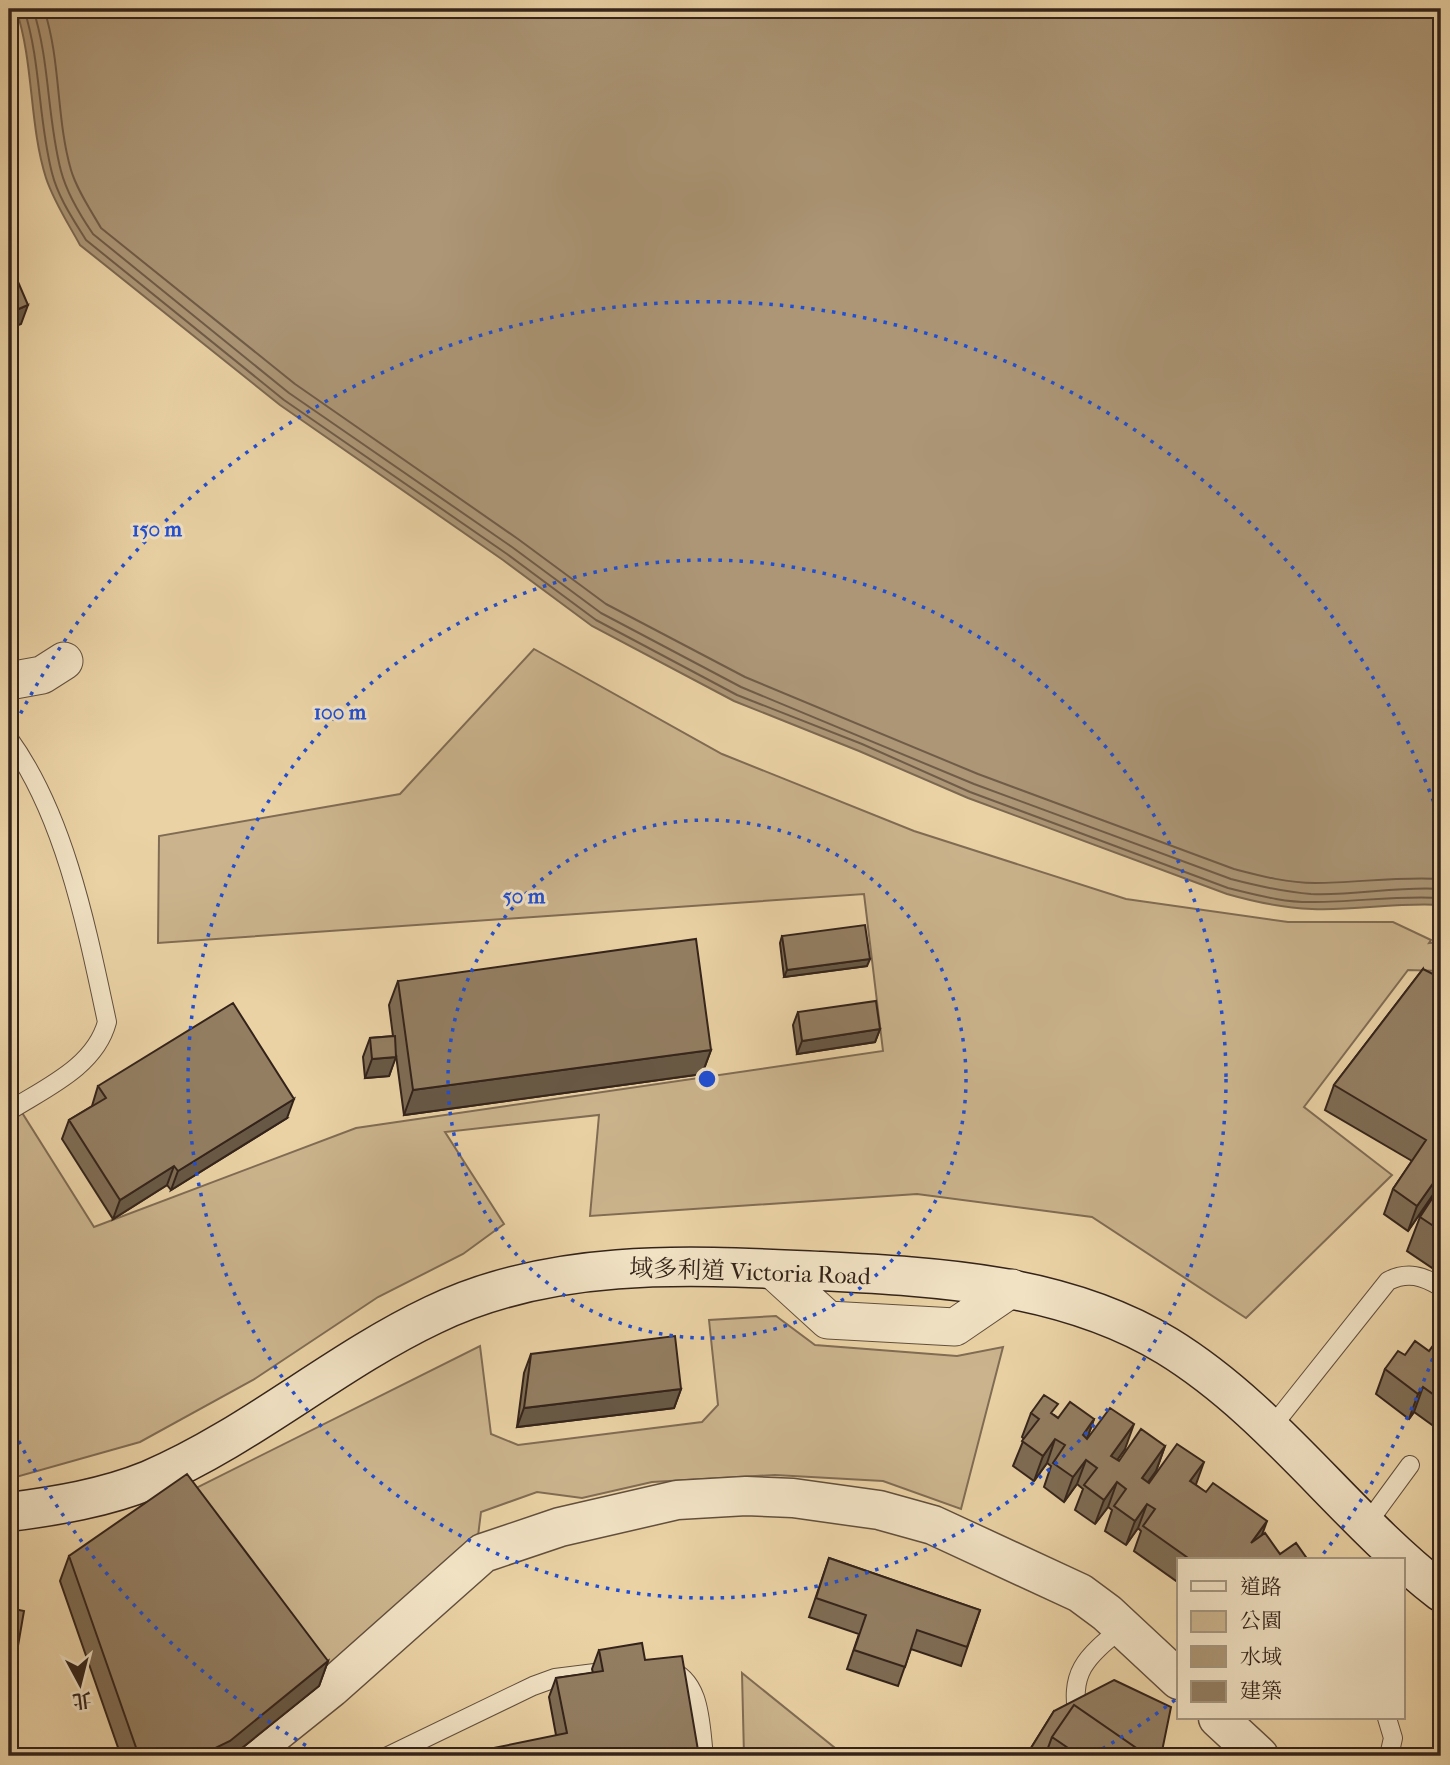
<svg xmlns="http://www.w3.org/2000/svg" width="1450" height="1765" viewBox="0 0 1450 1765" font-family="'IM FELL French Canon','Noto Serif TC',serif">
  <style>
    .green { fill: #cbb48d; stroke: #806c54; stroke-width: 2 }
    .water { fill: #ac9676; stroke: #7c6851; stroke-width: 2 }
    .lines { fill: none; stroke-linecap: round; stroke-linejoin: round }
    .shore { stroke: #705c48; stroke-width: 2 }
    .service-casing { stroke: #624f3d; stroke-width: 20 }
    .minor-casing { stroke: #624f3d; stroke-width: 39 }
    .tertiary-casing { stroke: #624f3d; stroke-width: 41 }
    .secondary-casing { stroke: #34231a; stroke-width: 41 }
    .service { stroke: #f1e2c4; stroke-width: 18 }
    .minor { stroke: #f1e2c4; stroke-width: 37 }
    .tertiary { stroke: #f1e2c4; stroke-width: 38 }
    .secondary { stroke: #f1e2c4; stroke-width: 38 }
    .wall { fill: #7e6c54; stroke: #34231a; stroke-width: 2 }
    .shaded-wall { fill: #675845; stroke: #34231a; stroke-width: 2 }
    .building { fill: #937e62; stroke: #34231a; stroke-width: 2 }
    .ring { fill: none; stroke: #1d4ed8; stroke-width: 3.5; stroke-dasharray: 3.5 7 }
    .labels { text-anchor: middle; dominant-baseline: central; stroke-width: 6; stroke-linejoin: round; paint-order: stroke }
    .street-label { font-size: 24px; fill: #34231a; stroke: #f1e2c4 }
    .centre { fill: #1d4ed8; stroke: #f1e2c4; stroke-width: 3.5 }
    .ring-label { font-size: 21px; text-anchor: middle; font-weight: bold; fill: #1d4ed8; stroke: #f1e2c4; stroke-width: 6; stroke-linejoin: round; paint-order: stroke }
  </style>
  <rect width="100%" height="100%" fill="#ead2a5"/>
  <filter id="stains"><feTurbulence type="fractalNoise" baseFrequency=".00286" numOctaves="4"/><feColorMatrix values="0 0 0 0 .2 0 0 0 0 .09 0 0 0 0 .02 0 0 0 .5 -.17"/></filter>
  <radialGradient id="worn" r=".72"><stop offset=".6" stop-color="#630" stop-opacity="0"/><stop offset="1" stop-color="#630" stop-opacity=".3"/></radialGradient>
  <path class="green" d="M534,649l188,105 192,77 212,68 162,23h105l38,18 -2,3 12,-1v29l-33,-1 -104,137 88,68 -146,143 -154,-101 -175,-23 -327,22 9,-101 -154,17 59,92 -41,30 -85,43 -125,83 -113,62 -131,37v-387l85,135 262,-99 527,-77 -19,-157 -706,49 1,-107 241,-42z
    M776,1316l39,29 142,11 46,-9 -42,162 -78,-28 -108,-6 -123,7 -70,16 -45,-6 -56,20 -3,24 -157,139 -139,-180 298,-149 11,88 27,11 184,-23 16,-17 -9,-85z
    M742,1673l103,83h-101z"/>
  <path class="water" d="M16,9h1425v896c-43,-3 -86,6 -129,4 -30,-1 -57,-7 -85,-15l-259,-96 -109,-47 -125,-50 -142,-75 -89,-66 -223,-155 -200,-160c-12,-22 -26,-43 -34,-67 -17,-54 -12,-115 -30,-169z"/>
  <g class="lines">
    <path class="shore" d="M24,9c17,53 14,110 28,164 6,24 21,46 34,67l198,160 223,154 89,66 141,75 125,49 108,48 258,96c29,7 57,15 87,14 42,0 84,-7 126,-4
      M33,9c17,52 14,109 28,162 6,23 19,44 32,63l196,159 223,154 89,66 140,74 233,97 257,95c27,7 52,13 80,15 43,2 87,-8 130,-5
      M44,9c17,52 12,109 27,161 6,20 19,39 30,58l194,156 223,155 88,65 139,73 233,97 256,95c27,7 53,14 81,14 42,0 84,-7 126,-4"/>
    <g class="service-casing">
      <path id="service" d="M9,739c56,77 78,190 98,283 -12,45 -62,66 -98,89
        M1271,1428l117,-147c20,-10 35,-5 53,6
        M1366,1525l44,-60
        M667,1669c35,11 33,56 37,87
        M1387,1718l6,20 -4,18
        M1079,1723c-11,-51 6,-65 44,-96
        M388,1756l145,-70 22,-8 40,-5"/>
    </g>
    <g class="minor-casing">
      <path id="minor" d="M9,681l33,-6 22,-14
        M772,1269l56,51 127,7 57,-39"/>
    </g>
    <g class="tertiary-casing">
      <path id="tertiary" d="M1218,1718l41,38
        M246,1756l85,-68 152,-135 77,-26 117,-27 69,-4 47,2 86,12 54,15 147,68 27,20 72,67"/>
    </g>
    <g class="secondary-casing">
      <path id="secondary" d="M9,1512c47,-6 96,-14 140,-32 101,-43 185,-118 284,-165 120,-58 256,-50 386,-44 119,6 244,12 348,75 106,65 177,171 274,246"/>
    </g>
    <use href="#service" class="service"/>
    <use href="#minor" class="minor"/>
    <use href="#tertiary" class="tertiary"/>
    <use href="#secondary" class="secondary"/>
  </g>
  <path class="wall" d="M782,936l85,30 -83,11 -4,-34z
    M1423,969l18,214 -33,48 -24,-17 9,-25 19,-28 -87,-51 9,-25z
    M398,981l313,69 -9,24 -298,41 -8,-60 -7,21 -24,2 -2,-21 7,-19 23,-2 -4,-31z
    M798,1012l82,17 -5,13 -78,12 -4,-29z
    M98,1086l189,32 -116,72 -4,-5 -54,34 -51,-80 7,-19 23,-14z
    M1441,1185v89l-34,-23 13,-34z
    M1441,1344v97l-5,-4 3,-7 -25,-18 -5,7 -33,-25 9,-25 20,-14 24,-4z
    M531,1354l150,35 -7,19 -157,19 7,-54z
    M1031,1413l23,2 4,3 36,1 -7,20 38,10 -8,11 2,1 46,-15 -9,25 -8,11 48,3 65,51 19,18 28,6h-129v23l-45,-32 7,-20 -3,-3 -12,17 -21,-14 7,-21 -4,-3 -13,17 -20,-14 8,-21 -6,-5 -13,18 -20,-15 7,-21 -4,-3 -13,18 -21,-15 11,-27 -2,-2z
    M69,1556l259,105 -9,25 -87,70h-111l-61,-175z
    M829,1558l151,52 -19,56 -50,-17 -13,37 -51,-17 12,-35 -50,-17z
    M9,1608l6,55 -6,16z
    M599,1650l46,10 54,96 -143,-21 -7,-38 7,-19 37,-5 -1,-4z
    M1054,1711l107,45h-135z"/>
  <path class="shaded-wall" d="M28,305l-7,19 -12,5v-16z
    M870,959l-3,7 -83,11 3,-7z
    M880,1029l-5,13 -78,12 5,-13z
    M711,1050l-9,24 -298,41 9,-25z
    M396,1057l-7,19 -24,2 7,-19z
    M294,1099l-7,19 -116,72 7,-19z
    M174,1166l-7,19 -54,34 7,-19z
    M1441,1172v11l-33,48 9,-25z
    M1423,1387l-9,25 -5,7 9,-25z
    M681,1389l-7,19 -157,19 7,-19z
    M1094,1419l-9,25 -2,-9z
    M1134,1424l-9,25 -23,32 9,-25z
    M1055,1439l-8,24 -13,18 9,-25z
    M1165,1446l-9,25 -23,32 9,-25z
    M1086,1460l-9,24 -13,18 9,-25z
    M1204,1462l-9,25 -5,-6z
    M1117,1482l-9,25 -13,17 9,-24z
    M1147,1504l-9,24 -12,17 9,-24z
    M1267,1521l-9,25 -7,-3z
    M328,1661l-9,25 -87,70h-33z"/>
  <path class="building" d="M9,261l19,44 -19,8z
    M865,925l5,34 -83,11 -5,-34z
    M696,939l15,111 -298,40 -15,-109z
    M1423,969l18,9v194l-24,34 -24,-17 33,-49 -92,-55z
    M876,1001l4,28 -78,12 -4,-29z
    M233,1003l61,96 -116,72 -4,-5 -54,34 -51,-80 37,-22 -8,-12z
    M395,1036l1,21 -24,2 -2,-21z
    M1441,1185v46l-21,-14z
    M675,1336l6,53 -157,19 7,-54z
    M1437,1340l4,4v56l-18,-13 -5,7 -33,-25 13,-18 7,4 10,-14 14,10z
    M1044,1395l14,9 -7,9 7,5 12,-16 24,17 -11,16 4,4 23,-31 24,16 -23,32 8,5 22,-32 24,17 -23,32 7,5 28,-39 27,18 -14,19 16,11 7,-9 54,38 -16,22 14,-10 15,21 16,-11 12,17h-117l-48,-34 12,-17 -8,-5 -12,17 -21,-15 12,-17 -9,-7 -13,18 -20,-15 13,-17 -11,-8 -13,17 -20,-14 12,-18 -10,-6 -12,17 -21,-15 17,-22 -8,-6z
    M187,1474l141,187 -98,80 -31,15h-60l-70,-200z
    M829,1558l151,52 -13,37 -50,-17 -12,37 -51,-17 12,-35 -50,-17z
    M9,1608l15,3 -9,52 -6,-1z
    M642,1643l3,17 37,-4 17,100h-227l7,-5 88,-18 -11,-55 47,-7 -4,-21z
    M1114,1680l57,27 -10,49h-13l-74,-51 -22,32 -7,19h-19l28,-45z
    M1074,1705l74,51h-68l-28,-19z"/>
  <g class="ring">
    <circle cx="707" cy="1079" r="259"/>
    <circle cx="707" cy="1079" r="519"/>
    <path d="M1440 1339A778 778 0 0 1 1320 1558M1175 1700A778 778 0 0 1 1090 1756M324 1756A778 778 0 0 1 11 1426M11 732A778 778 0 0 1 1440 819"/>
  </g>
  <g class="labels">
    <g class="street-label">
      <text transform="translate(750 1272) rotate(2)">域多利道 Victoria Road</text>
    </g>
  </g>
  <circle cx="707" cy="1079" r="10" class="centre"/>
  <g class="ring-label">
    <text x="157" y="536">150 m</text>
    <text x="340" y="719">100 m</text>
    <text x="524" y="903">50 m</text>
  </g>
  <rect width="1450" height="1765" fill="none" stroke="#ead2a5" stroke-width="35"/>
  <rect x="10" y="10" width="1429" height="1744" fill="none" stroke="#34231a" stroke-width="3.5"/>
  <rect x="18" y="18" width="1415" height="1730" fill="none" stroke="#34231a" stroke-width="2"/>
  <rect x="1177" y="1558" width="228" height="161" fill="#f1e2c4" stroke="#a59680" stroke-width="2"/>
  <rect x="1191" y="1581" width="35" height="10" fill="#f1e2c4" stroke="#a59680" stroke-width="2"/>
  <text x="1240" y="1594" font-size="21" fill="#34231a">道路</text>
  <rect x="1191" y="1611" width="35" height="21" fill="#cbb48d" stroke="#a59680" stroke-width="2"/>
  <text x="1240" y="1628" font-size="21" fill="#34231a">公園</text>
  <rect x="1191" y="1646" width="35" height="21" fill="#ac9676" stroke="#a59680" stroke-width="2"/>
  <text x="1240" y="1664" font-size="21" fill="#34231a">水域</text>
  <rect x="1191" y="1681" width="35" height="21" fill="#937e62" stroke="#a59680" stroke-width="2"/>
  <text x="1240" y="1698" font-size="21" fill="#34231a">建築</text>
  <g transform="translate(80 1684) rotate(173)" stroke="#f1e2c4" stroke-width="5" paint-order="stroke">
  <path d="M0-5L12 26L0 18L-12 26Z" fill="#34231a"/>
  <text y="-10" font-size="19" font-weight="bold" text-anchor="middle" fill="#34231a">北</text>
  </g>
  <rect width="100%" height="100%" filter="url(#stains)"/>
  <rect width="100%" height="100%" fill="url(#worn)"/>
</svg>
